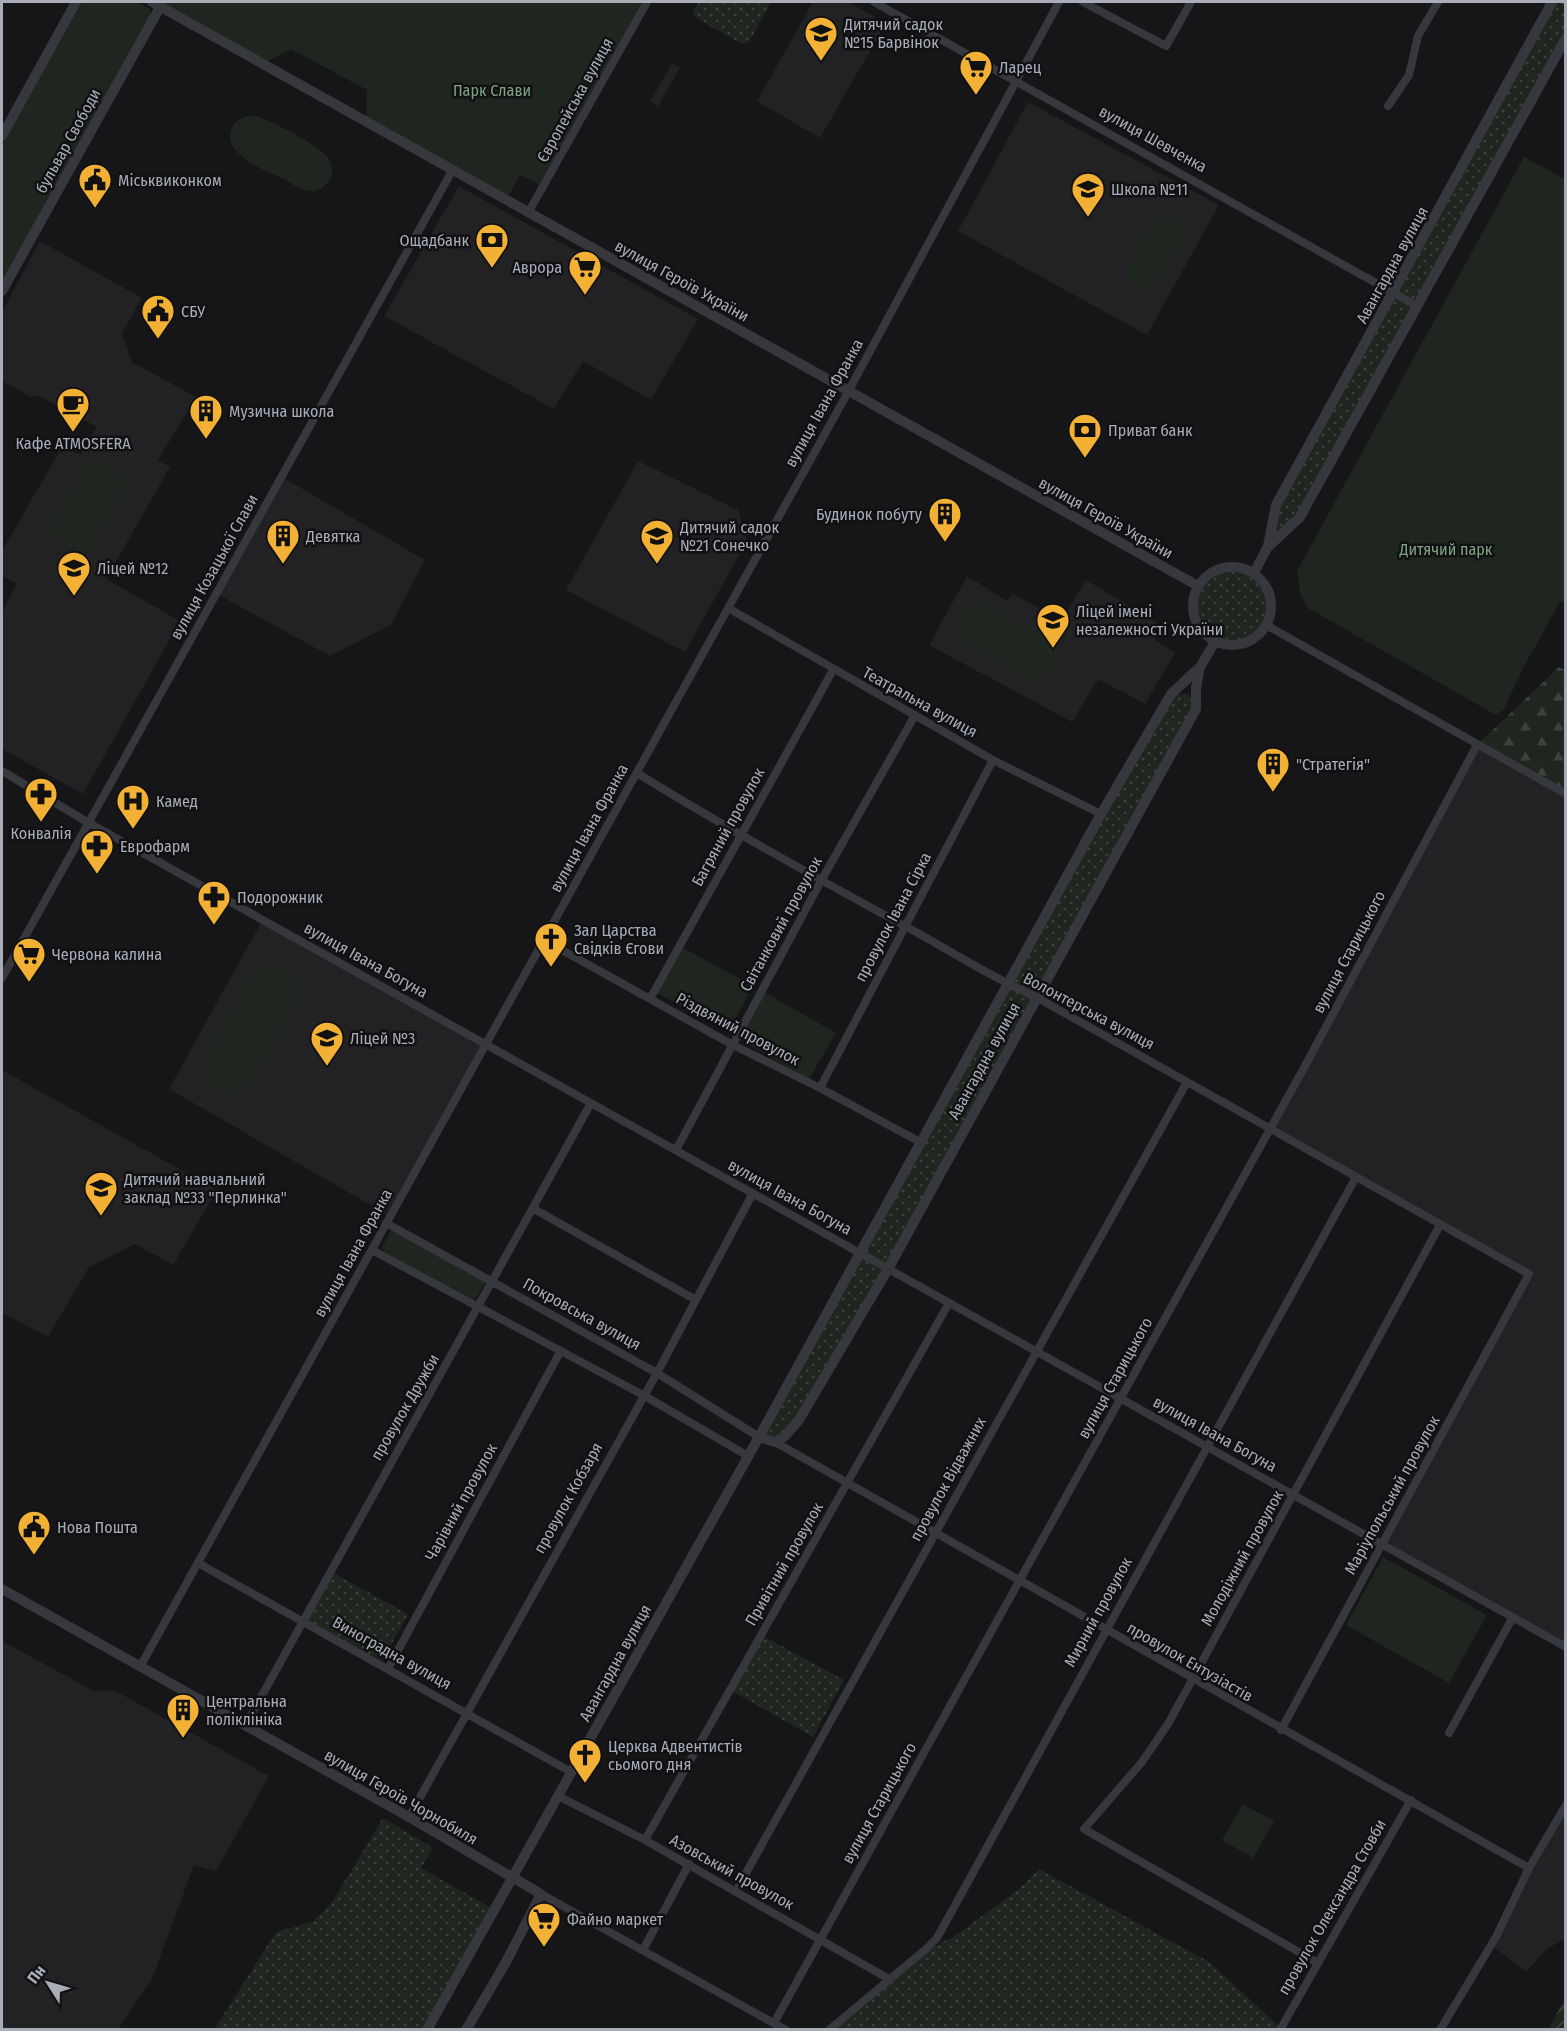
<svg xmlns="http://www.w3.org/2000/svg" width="1567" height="2031" viewBox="0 0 1567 2031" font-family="'Fira Sans Condensed',sans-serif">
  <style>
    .built { fill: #222225 }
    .grass { fill: url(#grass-dots) }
    .forest { fill: url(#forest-firs) }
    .park { fill: #1e261f }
    .garden { fill: url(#garden-furrows) }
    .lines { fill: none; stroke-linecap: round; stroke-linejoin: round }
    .minor { stroke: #37383d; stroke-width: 8 }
    .tertiary { stroke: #37383d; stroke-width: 10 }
    .labels { text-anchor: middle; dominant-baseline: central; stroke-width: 5; stroke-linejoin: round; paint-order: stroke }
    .poi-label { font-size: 16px; fill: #a8adb8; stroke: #111113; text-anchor: start }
    .park-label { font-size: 16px; fill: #7fa381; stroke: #111113 }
    .street-label { font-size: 16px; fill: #a8adb8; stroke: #111113 }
  </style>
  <defs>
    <pattern id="grass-dots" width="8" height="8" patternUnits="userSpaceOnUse" patternTransform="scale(1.5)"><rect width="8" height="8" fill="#1e261f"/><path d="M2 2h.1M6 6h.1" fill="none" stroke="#3c433d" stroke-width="1.8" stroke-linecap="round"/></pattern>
    <pattern id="forest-firs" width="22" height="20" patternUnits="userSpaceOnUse" patternTransform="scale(1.5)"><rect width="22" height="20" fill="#1e261f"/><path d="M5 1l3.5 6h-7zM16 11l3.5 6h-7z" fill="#3c433d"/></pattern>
    <pattern id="garden-furrows" width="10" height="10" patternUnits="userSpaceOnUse" patternTransform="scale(1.5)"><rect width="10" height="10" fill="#1e261f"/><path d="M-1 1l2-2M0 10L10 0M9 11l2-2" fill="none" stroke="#3c433d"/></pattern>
  </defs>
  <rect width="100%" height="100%" fill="#161618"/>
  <path class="built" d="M813,2h35l38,21 -66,115 -63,-37z
    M672,63l8,5 -22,38 -8,-4z
    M1028,102l191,103 -72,130 -189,-104z
    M459,186l239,133 -47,81 -68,-39 -29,48 -170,-93z
    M40,241l102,57 -20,35 10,29 64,35 -38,63 12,7 -64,112 74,42 -97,173 -81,-45v-138l15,-27 -15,-8v-25l60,-104 19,8 16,-28 -60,-32 -6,2 -29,-16v-69z
    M638,461l100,49 9,31 -62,111 -119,-62z
    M282,477l143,83 -34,65 -61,31 -113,-62z
    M967,576l40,25 5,-8 49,28 25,-41 77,46 -8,14 20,13 -30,51 -47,-25 -26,43 -143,-77z
    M1477,745l88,49v853l-183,-103 146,-270 -258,-145z
    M262,921l224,123 -100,170 -217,-125z
    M2,1070l215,120 -44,75 -38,-21 -46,23 -41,70 -46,-24z
    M2,1641l92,50 20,-1 155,86 -53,95 -22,-6 -42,114 -34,50h-116z
    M1565,1805v133l-19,12 -20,22 -35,-27z"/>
  <path class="grass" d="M698,2h73l-22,40 -7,2 -46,-26 -3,-5z
    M1552,2h13v36l-265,479 -32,29 6,-33z
    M1198 606a34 34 0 1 1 68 0a34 34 0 1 1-68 0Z
    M1171,694h17l8,15 -308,560 -103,167 -26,1z
    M330,1571l78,43 -25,45h-4l-73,-39z
    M761,1635l83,45 -31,57 -83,-47z
    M383,1818l50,30 -12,20 72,41 -69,120 -210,1 62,-98 36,-10 19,-18z
    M1039,1869l170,93 73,67 -449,1c30,-25 85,-80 119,-92l66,-48z"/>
  <path class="forest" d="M1559,667l6,3v124l-88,-49z"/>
  <path class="park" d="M82,2h55l13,7v8l-148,266v-137z
    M155,2h492l-104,184 -23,-11 -14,25 -140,-78 1,-32 -76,-41 -28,15z
    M253,115c15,4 69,31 76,44 9,14 -3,33 -20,32 -8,-1 -15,-6 -21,-10 -18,-9 -66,-25 -57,-51 4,-10 12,-14 22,-15z
    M1524,157l41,22v423h-5l-38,68 -18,39 -8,6 -188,-107 -8,-15 -3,-22z
    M1169,214l14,8c2,4 3,8 2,14 -2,9 -10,18 -15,25 -9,16 -23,42 -42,19 -5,-16 24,-65 41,-66z
    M89,457l42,23 -42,77 -42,-23z
    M981,601l72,42 4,7 -1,15 -10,12 -15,3 -71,-41c-10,-19 -1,-36 21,-38z
    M682,947l71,39 -25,46 -71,-39z
    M272,964c51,8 17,55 3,80 -8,13 -15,33 -26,43 -24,21 -50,-6 -43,-31l43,-78 14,-12z
    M764,992l72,41 -27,46 -72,-41z
    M393,1227l95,51 -11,19 -4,2 -89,-47 -2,-5z
    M1383,1557l104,58 -38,68 -103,-58z
    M1243,1804l31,17 -21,37 -31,-18z"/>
  <path class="garden" d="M1565,1999v30h-17z"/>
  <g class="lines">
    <path class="minor" d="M874,2l543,304
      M1083,2l83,44 25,-44
      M1388,106l21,-31 9,-39 20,-34
      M528,213l119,-211
      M728,608l265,152 108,54
      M1266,625l300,169
      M2,771l87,52 1477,824
      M637,773c87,54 176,103 266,152 45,24 87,52 133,72l493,277 -248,456
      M544,940l187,104 89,44 100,54
      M2,978l450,-807
      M650,999l183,-329
      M820,1088l173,-328
      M676,1150l145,-269 94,-166
      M534,1209l162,91
      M386,1223l271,150 102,64
      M372,1250l271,145 105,61
      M775,1442l754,426
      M198,1563l373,209
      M140,1667l702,-1264 217,-401
      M389,1667l171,-315
      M245,1726l346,-623
      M1449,1733l64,-116
      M558,1796l87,44 244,139
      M409,1817l248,-444 96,-180
      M645,1840l304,-537
      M736,1891l451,-809
      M541,1894l245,136
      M643,1950l46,-86
      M1318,1963l-234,-134 58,-67 26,-38 272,-499
      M774,2023l531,-957 172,-321
      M829,2030l97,-81 11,-11 419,-761
      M1280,2030l131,-230
      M1440,2030l56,-93 33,-69 37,-63"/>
    <path class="tertiary" d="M152,2l1046,584
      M2,136l74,-134
      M2,291l158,-284
      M1269,546l31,-29 266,-479
      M1193 606a39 39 0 1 1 78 0a39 39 0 1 1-78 0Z
      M1254,573l14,-27 8,-41 276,-503
      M759,1437l342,-623 70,-120 29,-27 15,-25
      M2,1589l407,228 132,77 -35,68 -40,68
      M427,2030l332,-593 16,5 10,-6 14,-16 89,-151 308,-560v-21l4,-21"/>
  </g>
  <defs>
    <g id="school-pin" transform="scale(1.725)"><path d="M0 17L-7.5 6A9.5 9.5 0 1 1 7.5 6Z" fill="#f2b134" stroke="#111113"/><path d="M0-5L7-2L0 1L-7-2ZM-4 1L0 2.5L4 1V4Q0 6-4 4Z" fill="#111"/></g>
    <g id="supermarket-pin" transform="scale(1.725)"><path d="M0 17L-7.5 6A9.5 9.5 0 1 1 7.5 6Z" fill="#f2b134" stroke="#111113"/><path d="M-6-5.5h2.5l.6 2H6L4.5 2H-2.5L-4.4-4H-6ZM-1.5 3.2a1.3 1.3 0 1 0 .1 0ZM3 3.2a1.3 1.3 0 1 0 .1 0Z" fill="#111"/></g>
    <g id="civic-pin" transform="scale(1.725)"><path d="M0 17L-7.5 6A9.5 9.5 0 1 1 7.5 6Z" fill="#f2b134" stroke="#111113"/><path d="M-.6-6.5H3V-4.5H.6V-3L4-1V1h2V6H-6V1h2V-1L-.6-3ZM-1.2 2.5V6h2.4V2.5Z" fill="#111"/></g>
    <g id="bank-pin" transform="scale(1.725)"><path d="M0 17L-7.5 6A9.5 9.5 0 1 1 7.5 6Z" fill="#f2b134" stroke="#111113"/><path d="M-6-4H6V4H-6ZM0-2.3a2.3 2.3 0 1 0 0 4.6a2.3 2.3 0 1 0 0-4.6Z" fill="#111"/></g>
    <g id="cafe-pin" transform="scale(1.725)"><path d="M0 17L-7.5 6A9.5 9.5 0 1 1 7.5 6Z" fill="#f2b134" stroke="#111113"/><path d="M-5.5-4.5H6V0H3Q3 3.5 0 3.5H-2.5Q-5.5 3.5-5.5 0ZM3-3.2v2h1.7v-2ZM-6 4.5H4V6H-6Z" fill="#111"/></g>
    <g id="building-pin" transform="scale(1.725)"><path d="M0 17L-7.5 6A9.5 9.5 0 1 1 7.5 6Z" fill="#f2b134" stroke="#111113"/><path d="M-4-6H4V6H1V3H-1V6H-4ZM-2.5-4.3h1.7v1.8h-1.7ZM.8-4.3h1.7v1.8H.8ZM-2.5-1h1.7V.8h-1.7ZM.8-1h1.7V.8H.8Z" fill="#111"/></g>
    <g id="pharmacy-pin" transform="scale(1.725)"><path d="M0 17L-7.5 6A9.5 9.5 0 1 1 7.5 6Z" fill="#f2b134" stroke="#111113"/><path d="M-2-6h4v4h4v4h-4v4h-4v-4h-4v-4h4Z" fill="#111"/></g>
    <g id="hospital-pin" transform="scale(1.725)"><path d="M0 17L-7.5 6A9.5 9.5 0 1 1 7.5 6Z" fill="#f2b134" stroke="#111113"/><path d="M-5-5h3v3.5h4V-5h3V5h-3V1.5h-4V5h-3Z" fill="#111"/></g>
    <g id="church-pin" transform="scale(1.725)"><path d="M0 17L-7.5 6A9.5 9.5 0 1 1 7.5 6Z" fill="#f2b134" stroke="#111113"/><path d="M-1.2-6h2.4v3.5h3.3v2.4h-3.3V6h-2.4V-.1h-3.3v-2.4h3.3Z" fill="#111"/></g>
  </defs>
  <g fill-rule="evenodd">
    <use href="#school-pin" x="821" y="33"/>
    <use href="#supermarket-pin" x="976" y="67"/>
    <use href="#civic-pin" x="95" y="180"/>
    <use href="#school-pin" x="1088" y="189"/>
    <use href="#bank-pin" x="492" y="240"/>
    <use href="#supermarket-pin" x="585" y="267"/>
    <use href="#civic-pin" x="158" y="311"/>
    <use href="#cafe-pin" x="73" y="404"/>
    <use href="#building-pin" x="206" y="411"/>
    <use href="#bank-pin" x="1085" y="430"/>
    <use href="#building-pin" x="945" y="514"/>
    <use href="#building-pin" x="283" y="536"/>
    <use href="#school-pin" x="657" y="536"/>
    <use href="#school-pin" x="74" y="568"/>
    <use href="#school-pin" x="1053" y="620"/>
    <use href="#building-pin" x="1273" y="764"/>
    <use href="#pharmacy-pin" x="41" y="794"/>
    <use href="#hospital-pin" x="133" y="801"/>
    <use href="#pharmacy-pin" x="97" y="846"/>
    <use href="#pharmacy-pin" x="214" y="897"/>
    <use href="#church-pin" x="551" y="939"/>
    <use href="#supermarket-pin" x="29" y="954"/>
    <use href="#school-pin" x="327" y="1038"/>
    <use href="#school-pin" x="101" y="1188"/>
    <use href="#civic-pin" x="34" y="1527"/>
    <use href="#building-pin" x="183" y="1710"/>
    <use href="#church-pin" x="585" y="1755"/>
    <use href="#supermarket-pin" x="544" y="1919"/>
  </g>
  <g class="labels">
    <g class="poi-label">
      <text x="844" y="24">Дитячий садок<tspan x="844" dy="18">№15 Барвінок</tspan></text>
      <text x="999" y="67">Ларец</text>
      <text x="118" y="180">Міськвиконком</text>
      <text x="1111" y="189">Школа №11</text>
      <text x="469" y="240" text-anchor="end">Ощадбанк</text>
      <text x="562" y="267" text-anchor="end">Аврора</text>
      <text x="181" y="311">СБУ</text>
      <text x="229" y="411">Музична школа</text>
      <text x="1108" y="430">Приват банк</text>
      <text x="73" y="443" text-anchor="middle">Кафе ATMOSFERA</text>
      <text x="922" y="514" text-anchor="end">Будинок побуту</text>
      <text x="680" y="527">Дитячий садок<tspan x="680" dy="18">№21 Сонечко</tspan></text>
      <text x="306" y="536">Девятка</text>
      <text x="97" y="568">Ліцей №12</text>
      <text x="1076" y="611">Ліцей імені<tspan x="1076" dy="18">незалежності України</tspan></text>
      <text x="1296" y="764">"Стратегія"</text>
      <text x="156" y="801">Камед</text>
      <text x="41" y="833" text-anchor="middle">Конвалія</text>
      <text x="120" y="846">Еврофарм</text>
      <text x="237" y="897">Подорожник</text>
      <text x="574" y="930">Зал Царства<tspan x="574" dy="18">Свідків Єгови</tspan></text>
      <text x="52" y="954">Червона калина</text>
      <text x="350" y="1038">Ліцей №3</text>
      <text x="124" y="1179">Дитячий навчальний<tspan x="124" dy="18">заклад №33 "Перлинка"</tspan></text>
      <text x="57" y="1527">Нова Пошта</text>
      <text x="206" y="1701">Центральна<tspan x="206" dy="18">поліклініка</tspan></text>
      <text x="608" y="1746">Церква Адвентистів<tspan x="608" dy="18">сьомого дня</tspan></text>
      <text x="567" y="1919">Файно маркет</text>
    </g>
    <g class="park-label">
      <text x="492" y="90">Парк Слави</text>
      <text x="1446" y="549">Дитячий парк</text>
    </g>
    <g class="street-label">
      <text transform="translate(575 100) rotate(-61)">Європейська вулиця</text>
      <text transform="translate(1153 139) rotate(29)">вулиця Шевченка</text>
      <text transform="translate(68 141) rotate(-61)">бульвар Свободи</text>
      <text transform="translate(1392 265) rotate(-61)">Авангардна вулиця</text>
      <text transform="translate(682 281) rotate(29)">вулиця Героїв України</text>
      <text transform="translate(824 403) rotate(-61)">вулиця Івана Франка</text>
      <text transform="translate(1106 518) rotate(29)">вулиця Героїв України</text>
      <text transform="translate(214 567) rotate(-61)">вулиця Козацької Слави</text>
      <text transform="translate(920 702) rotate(29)">Театральна вулиця</text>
      <text transform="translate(728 827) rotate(-61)">Багряний провулок</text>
      <text transform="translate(589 828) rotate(-61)">вулиця Івана Франка</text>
      <text transform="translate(893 917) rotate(-62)">провулок Івана Сірка</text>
      <text transform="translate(781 924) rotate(-61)">Світанковий провулок</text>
      <text transform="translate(1349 952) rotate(-62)">вулиця Старицького</text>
      <text transform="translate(366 960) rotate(29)">вулиця Івана Богуна</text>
      <text transform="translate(1089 1011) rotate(28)">Волонтерська вулиця</text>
      <text transform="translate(738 1029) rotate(28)">Різдвяний провулок</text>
      <text transform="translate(984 1061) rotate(-61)">Авангардна вулиця</text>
      <text transform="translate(790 1197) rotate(29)">вулиця Івана Богуна</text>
      <text transform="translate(353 1253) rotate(-61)">вулиця Івана Франка</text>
      <text transform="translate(582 1314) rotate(29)">Покровська вулиця</text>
      <text transform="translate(1115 1378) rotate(-61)">вулиця Старицького</text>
      <text transform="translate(405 1407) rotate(-60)">провулок Дружби</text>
      <text transform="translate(1215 1434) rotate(29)">вулиця Івана Богуна</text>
      <text transform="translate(948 1479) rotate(-61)">провулок Відважних</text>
      <text transform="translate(1392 1495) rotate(-61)">Маріупольський провулок</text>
      <text transform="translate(568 1498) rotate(-61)">провулок Кобзаря</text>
      <text transform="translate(461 1502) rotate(-61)">Чарівний провулок</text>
      <text transform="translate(1242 1558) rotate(-61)">Молодіжний провулок</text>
      <text transform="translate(784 1564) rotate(-60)">Привітний провулок</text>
      <text transform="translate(1098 1612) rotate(-61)">Мирний провулок</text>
      <text transform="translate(392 1653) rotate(29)">Виноградна вулиця</text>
      <text transform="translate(1190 1662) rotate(30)">провулок Ентузіастів</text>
      <text transform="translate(615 1663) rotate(-61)">Авангардна вулиця</text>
      <text transform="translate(401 1797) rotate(30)">вулиця Героїв Чорнобиля</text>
      <text transform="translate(879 1803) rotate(-61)">вулиця Старицького</text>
      <text transform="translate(732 1872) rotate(29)">Азовський провулок</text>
      <text transform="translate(1332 1907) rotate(-60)">провулок Олександра Стовби</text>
    </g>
  </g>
  <rect width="1567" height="2031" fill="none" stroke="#a8adb8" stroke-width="6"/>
  <g transform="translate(48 1983) rotate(307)" stroke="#111113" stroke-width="4.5" paint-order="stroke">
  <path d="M0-4.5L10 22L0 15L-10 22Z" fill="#a8adb8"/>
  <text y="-9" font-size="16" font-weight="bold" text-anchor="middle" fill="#a8adb8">Пн</text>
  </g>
</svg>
